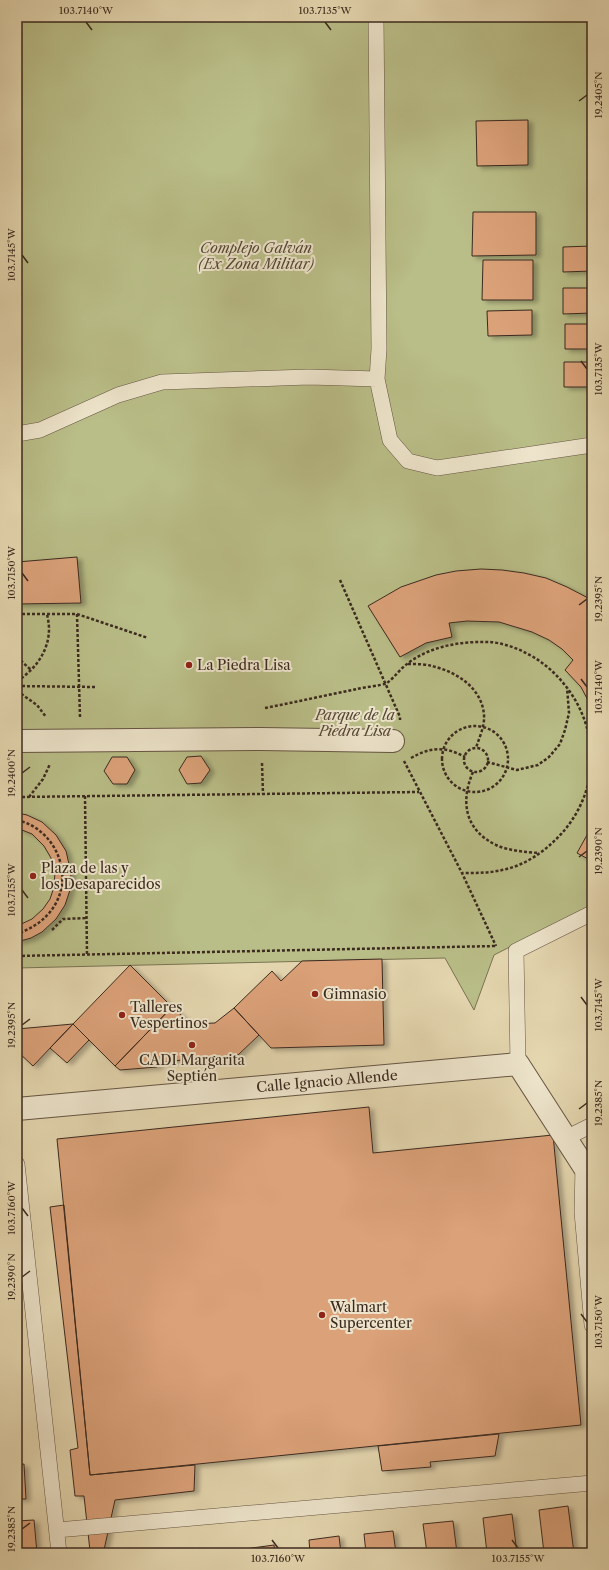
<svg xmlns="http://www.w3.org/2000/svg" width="609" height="1570" viewBox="0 0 609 1570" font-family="'Libre Caslon Text',serif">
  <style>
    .green { fill: #b9bd87; stroke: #7a7453 }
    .building { fill: #dba179; stroke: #3b2a1f; filter: url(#shadow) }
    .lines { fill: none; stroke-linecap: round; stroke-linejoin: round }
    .service-casing { stroke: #655543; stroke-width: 16 }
    .pedestrian-casing { stroke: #655543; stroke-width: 24 }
    .minor-casing { stroke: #655543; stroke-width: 24 }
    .path { stroke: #3b2a1f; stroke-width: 2.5; stroke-dasharray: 3 2; stroke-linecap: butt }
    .service { stroke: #ede4cb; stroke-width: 15 }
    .pedestrian { stroke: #ede4cb; stroke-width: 22 }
    .minor { stroke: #ede4cb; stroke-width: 22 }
    .ticks { fill: none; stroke: #3b2a1f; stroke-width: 1.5 }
    .poi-dot { fill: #8f2418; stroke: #ede4cb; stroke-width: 1.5 }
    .labels { text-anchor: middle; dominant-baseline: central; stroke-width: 4; stroke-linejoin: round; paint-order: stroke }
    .park-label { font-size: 14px; font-style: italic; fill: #544734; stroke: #ede4cb }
    .poi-label { font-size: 14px; fill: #3b2a1f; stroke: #ede4cb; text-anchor: start }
    .street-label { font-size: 14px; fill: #3b2a1f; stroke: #ede4cb }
    .neatline { fill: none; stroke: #3b2a1f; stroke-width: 1.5 }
    .ticks-label { font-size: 10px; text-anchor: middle; fill: #3b2a1f }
  </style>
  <defs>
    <filter id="shadow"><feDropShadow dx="4.5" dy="2.5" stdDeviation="2" flood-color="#0004"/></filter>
  </defs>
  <rect width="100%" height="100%" fill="#e4d6af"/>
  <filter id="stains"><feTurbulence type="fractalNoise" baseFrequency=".005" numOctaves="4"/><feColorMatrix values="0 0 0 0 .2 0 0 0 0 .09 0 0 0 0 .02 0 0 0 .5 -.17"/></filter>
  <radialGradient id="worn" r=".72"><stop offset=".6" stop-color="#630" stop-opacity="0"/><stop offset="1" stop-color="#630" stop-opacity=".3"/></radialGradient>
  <path class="green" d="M17,17h575v888l-98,50 -20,55 -29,-52 -428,10z"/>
  <path class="building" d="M528,120v45l-51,1 -1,-45z
    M473,212h63v43l-64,1z
    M592,246v25l-29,1v-25z
    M483,260h50v40h-51z
    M563,288h29v25l-29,1z
    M532,310v25l-44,1 -1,-25z
    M565,324h27v25h-27z
    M564,362h28v25h-28z
    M77,557l4,46 -64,1v-42z
    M481,569l21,1 22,3 22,5 21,9 25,13v108l-11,-21 -16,-17 8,-10 -11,-11 -13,-9 -17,-8 -33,-10 -32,-1 -18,2 3,14 -26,6 -26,14 -32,-51 33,-19 35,-12 20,-4z
    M201,756l9,14 -9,13 -14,1 -8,-14 8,-13z
    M112,757h15l8,13 -8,14h-14l-9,-13z
    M17,813l10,2 15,7 14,13 10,16 5,22 -1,17 -5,15 -9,14 -14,13 -11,6 -14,4v-16l15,-7 11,-10 7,-10 4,-12 1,-15 -4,-14 -7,-12 -12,-12 -15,-6z
    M592,826v35l-15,-8z
    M382,959l2,86 -113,3 -37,-40 38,-37 9,10 21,-20z
    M130,965l42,42 -57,59 -42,-42z
    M172,1007l19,17 24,-1 19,-15 25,27 -21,20 -77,7 -4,5 -37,3 -5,-4z
    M73,1024l-40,42 -16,-15v-22z
    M73,1024l16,16 -22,23 -17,-15z
    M369,1107l4,46 180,-18 28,290 -491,50 -33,-336z
    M64,1205l26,270 105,-10 -1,26 -79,9 -11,50h5v3h-35l16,-2 -6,-55h-9l-5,-46 8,-2 -28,-241z
    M499,1434l-4,22 -65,6 1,5 -49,4 -4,-25z
    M24,1464l2,35h-9v-34z
    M568,1506l6,47h-30l-5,-43z
    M512,1514l5,39h-30l-4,-35z
    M34,1520l3,33h-20v-32z
    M453,1521l4,32h-30l-4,-29z
    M393,1531l3,22h-30l-2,-19z
    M339,1536l2,17h-31l-1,-13z
    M274,1545l1,8h-30v-4z
    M159,1549v4h-33z"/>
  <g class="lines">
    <g class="service-casing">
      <path id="service" d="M377,379l13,61 18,21 29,7 155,-23
        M17,434l23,-4 78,-35 44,-13 147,-5 68,2 2,-30 -3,-332
        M518,1064l-2,-113 76,-38
        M566,1138l26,-13
        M17,1164l42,389
        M583,1166l-1,46 10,113
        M57,1530l535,-47"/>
    </g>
    <g class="pedestrian-casing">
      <path id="pedestrian" d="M17,741l244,-2 132,2"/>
    </g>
    <g class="minor-casing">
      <path id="minor" d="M17,1109l501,-45 74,115"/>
    </g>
    <path class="path" d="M340,580l60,137v3
      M17,614h60l71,24
      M77,614l3,103
      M17,636l3,-13 -1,-9
      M17,657l14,13
      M408,664c8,0 17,0 24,2 25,6 50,22 52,49 1,11 -5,23 -8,33
      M17,681c18,-11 32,-30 32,-52 0,-5 -1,-10 -2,-15
      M17,686l78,1
      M17,691l20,14 9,12
      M265,708c31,-6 62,-13 92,-19 8,-2 23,-3 30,-6 7,-5 13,-14 20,-19 23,-18 54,-23 83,-22 23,2 48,15 64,31 50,49 50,124 -3,171 -11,10 -26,20 -41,24 -16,5 -31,5 -48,5
      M442 759a33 33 0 1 1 66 0a33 33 0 1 1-66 0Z
      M464 760a12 12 0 1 1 24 0a12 12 0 1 1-24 0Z
      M411,758c19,-11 34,-12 54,-1
      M404,761l58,112 34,73
      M487,762l30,8 21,-5 11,-8 11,-13 5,-14 4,-17 -2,-26
      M262,763l1,31
      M473,772c-13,30 -8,58 23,73 13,6 30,7 43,8
      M85,796l2,159
      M17,797l402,-5
      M29,797l14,-18 7,-15
      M17,820c40,9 60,59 33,92 -9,11 -20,17 -33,22
      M52,930l11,-11 24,-1
      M17,956l479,-10"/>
    <use href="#service" class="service"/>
    <use href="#pedestrian" class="pedestrian"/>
    <use href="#minor" class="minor"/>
  </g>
  <path class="ticks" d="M86,22l6,8M325,22l6,8M579,101l8,-6M22,255l6,8M581,361l6,8M22,573l6,8M579,605l8,-6M581,679l6,8M22,773l8,-6M579,857l8,-6M22,890l6,8M581,997l6,8M22,1025l8,-6M579,1109l8,-6M22,1208l6,8M22,1277l8,-6M581,1314l6,8M22,1529l8,-6M272,1540l6,8M512,1540l6,8"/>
  <g class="poi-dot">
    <circle cx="189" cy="665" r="4"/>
    <circle cx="33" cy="876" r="4"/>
    <circle cx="315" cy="994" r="4"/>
    <circle cx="122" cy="1015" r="4"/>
    <circle cx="192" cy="1045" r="4"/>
    <circle cx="322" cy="1315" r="4"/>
  </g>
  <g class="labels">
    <g class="park-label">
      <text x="256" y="248">Complejo Galván<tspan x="256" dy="16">(Ex Zona Militar)</tspan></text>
      <text x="355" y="715">Parque de la<tspan x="355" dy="16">Piedra Lisa</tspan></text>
    </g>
    <g class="poi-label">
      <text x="197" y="665">La Piedra Lisa</text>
      <text x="41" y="868">Plaza de las y<tspan x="41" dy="16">los Desaparecidos</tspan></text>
      <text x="323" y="994">Gimnasio</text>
      <text x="130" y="1007">Talleres<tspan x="130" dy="16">Vespertinos</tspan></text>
      <text x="192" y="1060" text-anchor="middle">CADI Margarita<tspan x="192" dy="16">Septién</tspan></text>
      <text x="330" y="1307">Walmart<tspan x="330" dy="16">Supercenter</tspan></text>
    </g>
    <g class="street-label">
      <text transform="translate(327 1081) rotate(-5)">Calle Ignacio Allende</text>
    </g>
  </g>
  <rect width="609" height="1570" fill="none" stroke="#e4d6af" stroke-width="44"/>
  <rect x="22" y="22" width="565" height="1526" class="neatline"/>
  <g class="ticks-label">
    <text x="86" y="14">103.7140°W</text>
    <text x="325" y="14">103.7135°W</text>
    <text transform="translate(598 95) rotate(-90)" y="4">19.2405°N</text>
    <text transform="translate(11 255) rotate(-90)" y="4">103.7145°W</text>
    <text transform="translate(598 369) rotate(-90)" y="4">103.7135°W</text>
    <text transform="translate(11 573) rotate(-90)" y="4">103.7150°W</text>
    <text transform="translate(598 599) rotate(-90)" y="4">19.2395°N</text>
    <text transform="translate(598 687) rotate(-90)" y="4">103.7140°W</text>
    <text transform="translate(11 773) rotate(-90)" y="4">19.2400°N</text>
    <text transform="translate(598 851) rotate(-90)" y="4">19.2390°N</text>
    <text transform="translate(11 890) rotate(-90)" y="4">103.7155°W</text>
    <text transform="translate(598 1005) rotate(-90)" y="4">103.7145°W</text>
    <text transform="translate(11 1025) rotate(-90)" y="4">19.2395°N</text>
    <text transform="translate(598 1103) rotate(-90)" y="4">19.2385°N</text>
    <text transform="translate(11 1208) rotate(-90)" y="4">103.7160°W</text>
    <text transform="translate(11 1277) rotate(-90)" y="4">19.2390°N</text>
    <text transform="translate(598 1322) rotate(-90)" y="4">103.7150°W</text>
    <text transform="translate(11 1529) rotate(-90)" y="4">19.2385°N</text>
    <text x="278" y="1562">103.7160°W</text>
    <text x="518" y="1562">103.7155°W</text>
  </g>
  <rect width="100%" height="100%" filter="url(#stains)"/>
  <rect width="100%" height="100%" fill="url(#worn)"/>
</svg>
